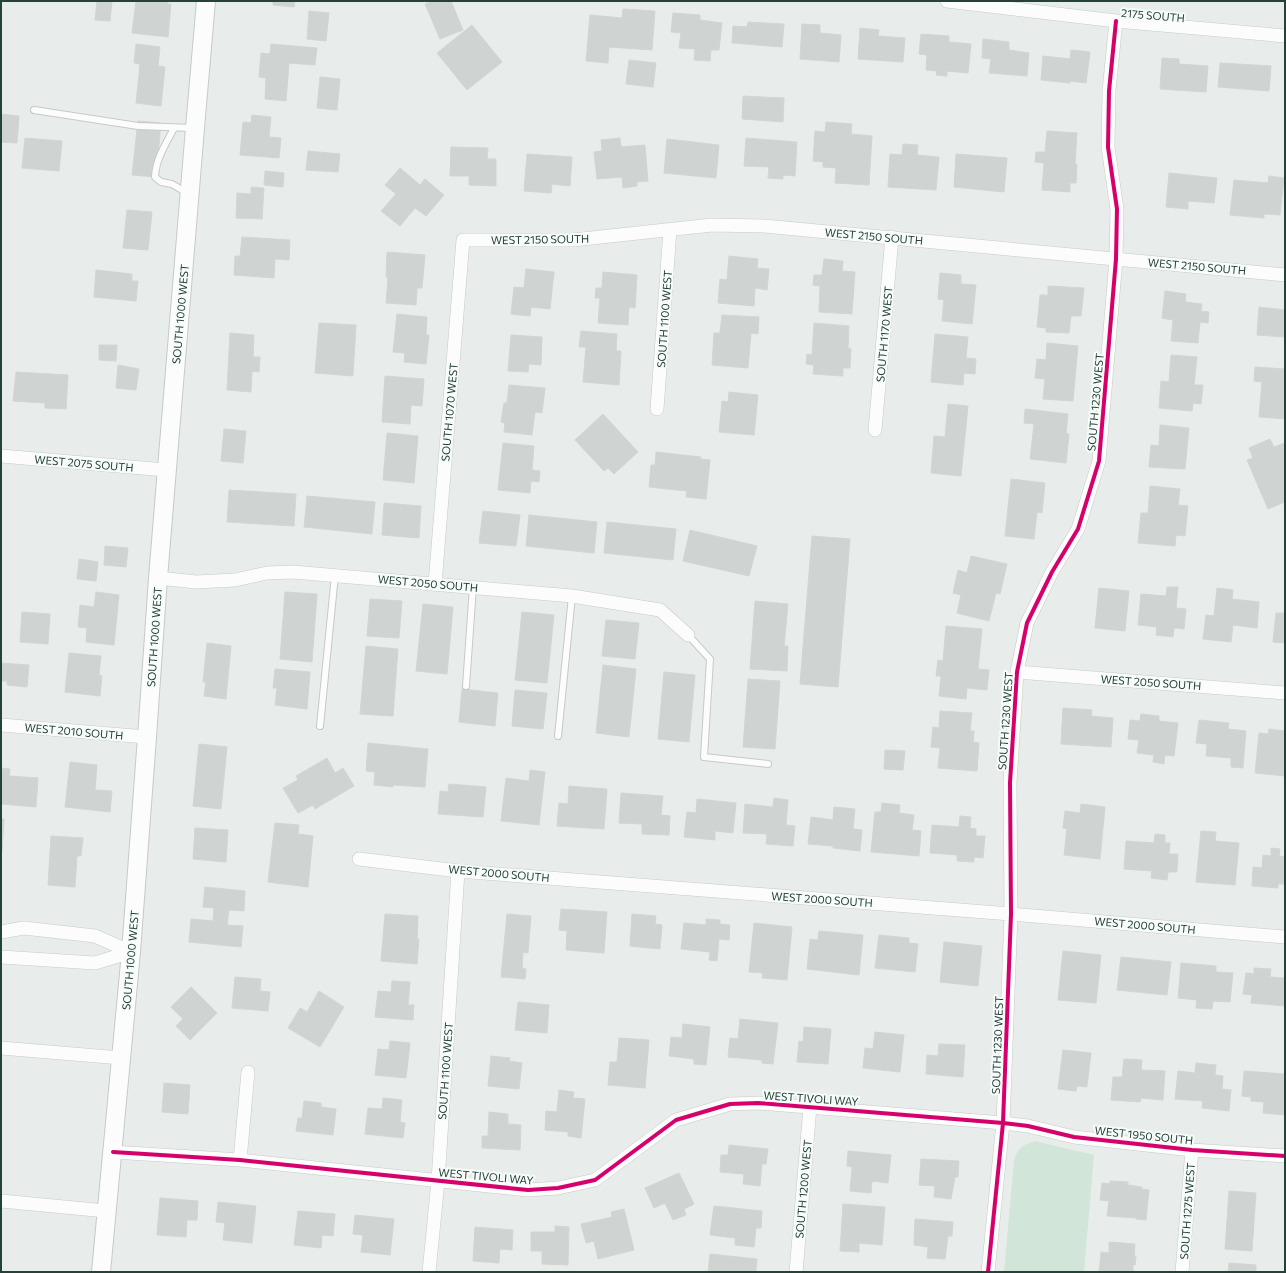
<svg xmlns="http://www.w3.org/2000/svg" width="1286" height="1273" viewBox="0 0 1286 1273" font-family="Commissioner,sans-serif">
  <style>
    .green { fill: #d1e6d8 }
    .building { fill: #cfd4d2; stroke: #d1d6d4 }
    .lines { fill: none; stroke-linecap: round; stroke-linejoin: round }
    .lane-casing { stroke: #c5cac8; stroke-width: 8 }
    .street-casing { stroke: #c5cac8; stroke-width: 14 }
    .secondary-casing { stroke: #c3cbc8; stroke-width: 20 }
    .lane { stroke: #fcfcfc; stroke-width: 6 }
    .street { stroke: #fcfcfc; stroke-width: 13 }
    .secondary { stroke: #fcfcfc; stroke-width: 18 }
    .cycleway-casing { stroke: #f7fbf9; stroke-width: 6 }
    .cycleway { stroke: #d6006c; stroke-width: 4 }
    .labels { text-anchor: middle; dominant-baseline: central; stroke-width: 4; stroke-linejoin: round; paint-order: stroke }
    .street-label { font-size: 11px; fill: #24423a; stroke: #f7fbf9 }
  </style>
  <rect width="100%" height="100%" fill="#e8edeb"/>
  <path class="green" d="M1035,1141l59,14 -10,117h-80l10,-112c4,-13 9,-15 21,-19z"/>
  <path class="building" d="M97,1h15l-2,20 -15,-1z
    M136,1h32v3h3l-3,33 -36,-4z
    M273,1h22l-1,6 -21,-2z
    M433,1h18l12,29 -23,9 -15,-35z
    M623,9l32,2 -3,39 -43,-3 -1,16 -22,-2 4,-46 32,3z
    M309,11l20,2 -3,28 -19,-2z
    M673,13l27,2v5l22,3 -3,27h-8l-1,11 -16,-1 1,-11 -16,-1 2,-15 -10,-1z
    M748,22l36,2 -2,23 -50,-4 1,-17 14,1z
    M802,24l18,1v8l21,2 -2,27 -39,-3z
    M472,25l30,37 -35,28 -30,-37z
    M860,28l19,2 -1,6 27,2 -2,24 -45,-3z
    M921,34l28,2v6l22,2 -3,29 -21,-2v5l-11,-1 1,-4 -11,-1 1,-15 -8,-1z
    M983,39l26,3v8l20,3 -2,23 -38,-3 2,-14 -9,-1z
    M136,44l24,3 -2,19 7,1 -4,39 -25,-3 4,-39 -6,-1z
    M271,44l46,4 -2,17 -26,-2 -3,38 -21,-2 1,-21 -7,-1 2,-24 9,1z
    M1071,50l19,2 -4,31 -16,-2v2l-29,-3 2,-24 27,3z
    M1162,58l17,1v5l29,2 -2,26 -46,-3z
    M629,60l27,3 -3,24 -27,-3z
    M1220,63l51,3 -2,25 -51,-4z
    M320,77l20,2 -3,31 -20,-2z
    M743,96l41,2 -1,24 -41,-3z
    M1,114l18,2 -2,27 -16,-1z
    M252,115l19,2 -2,20 12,1 -2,20 -39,-3 3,-33 8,1z
    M138,121l23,2 -5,54 -24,-2z
    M826,122l26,2 -1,10 21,2 -3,49 -34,-2 1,-15 -13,-1v-5l-10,-1 2,-30 10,1z
    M1047,131l30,2 -2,31h2l-1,19h-6v9l-28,-2 2,-27 -9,-1 1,-10h9z
    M25,138l37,3 -3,30 -37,-3z
    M620,138l1,9 24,-2 3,36 -11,1v4l-14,2 -1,-11 -25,2 -3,-27 8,-1 -1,-11z
    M746,138l51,4 -2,34 -12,-1v4l-15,-1 1,-11 -25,-1z
    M667,139l52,6 -3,33 -52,-5z
    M903,144l15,1 -1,10 22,2 -3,33 -48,-3 2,-33 12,1z
    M451,147l37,1 -1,11h9v27l-27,-1v-9h-19z
    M308,151l32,3 -2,18 -32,-2z
    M527,154l45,3 -2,29 -18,-2 -1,9 -27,-2z
    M956,154l51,4 -3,34 -50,-5z
    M400,168l20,17 5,-6 19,16 -18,21 -11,-8 -15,18 -19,-15 15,-17 -11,-9z
    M265,171l19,2 -1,14 -19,-2z
    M1169,173l48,5 -3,25 -26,-2v8l-22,-2z
    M1269,176l15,2 -4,37 -16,-1v4l-34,-3 4,-35 34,3z
    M251,187l13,1 -2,31 -26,-1 1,-25 14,1z
    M127,210l25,2 -4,38 -25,-2z
    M242,237l48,3 -1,20 -14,-1 -1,19 -40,-3 1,-19h5z
    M387,252l38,3 -3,33h-5l-1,17 -30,-2 2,-26h-2z
    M729,256l29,3 -1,9 12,1 -2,21 -12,-2 -1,18 -36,-3 2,-24 7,1z
    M824,259l19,2 -1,10 13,1 -3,42 -33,-2 1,-26 -7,-1 1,-10h8z
    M526,269l28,3 -4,37 -19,-2 -1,9 -19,-2 3,-27 10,1z
    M96,270l36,4v7h6l-2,20 -42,-4z
    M603,272l34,3 -2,33 -6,-1 -1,18 -30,-2 2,-25h-5l1,-10h6z
    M940,273l21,2v9l15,1 -4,39 -30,-3 2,-21 -6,-1z
    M1048,286l36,2 -3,28h-10l-2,17 -23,-1v-4l-9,-1 3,-32h8z
    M1165,291l21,3 -1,8 17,2 -1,7 8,1 -1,11 -8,-1 -2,21 -27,-2 2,-21 -11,-2z
    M1259,307l26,3v27l-28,-2z
    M397,314l30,3 -1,18h3l-3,29 -22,-2 1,-9 -12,-1z
    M722,315l37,2 -1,17 -7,-1 -3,35 -36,-3 2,-32h6z
    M319,323l37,2 -3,51 -38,-3z
    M814,323l35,3 -1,22 3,1 -1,19h-7v8l-30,-2 1,-9 -8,-1 1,-10 5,1z
    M581,331l36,3 -1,17h5l-2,34 -36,-3 3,-35h-7z
    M230,333l24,2 -1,22h7l-1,15 -7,-1 -1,21 -24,-2z
    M935,334l33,3 -2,21 10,1 -1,15 -11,-1 -1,12 -32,-3z
    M511,335l31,2 -1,28 -12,-1 -1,8 -20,-1z
    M1047,343l31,3 -5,55 -30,-2 2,-20 -10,-1 2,-19 9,1z
    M99,345h18l-1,16 -17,-1z
    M1171,355l26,2 -3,28h9l-2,19 -8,-1 -1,8 -33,-3 2,-27 8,1z
    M118,365l21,4 -3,21 -20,-2z
    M1255,367l30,2v50l-26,-2 3,-35 -8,-1z
    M16,372l52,3 -2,34 -21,-1v-5l-32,-2z
    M385,376l39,3 -2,27 -11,-1 -1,19 -28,-2z
    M509,385l36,3 -3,25 -7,-1 -3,23 -28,-3 1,-9 -4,-1 3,-19h3z
    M729,392l29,3 -4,40 -35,-3 3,-31 6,1z
    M948,404l20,2 -7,70 -30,-3 3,-37 11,1z
    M1025,409l43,5 -2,19 3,1 -3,29 -36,-4 4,-35 -10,-1z
    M603,414l35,38 -24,22 -6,-6 -4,3 -29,-31z
    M1160,425l29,3 -4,41 -36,-2 2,-22 8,1z
    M224,429l22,2 -3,32 -22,-2z
    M387,433l31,3 -4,47 -31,-3z
    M1270,439l4,8 11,-4v59l-17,7 -21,-49 6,-2 -4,-10z
    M503,443l31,3 -2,24 8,1 -1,11 -8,-1 -1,12 -32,-3z
    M656,452l45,5 -1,2 10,1 -4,39 -20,-2 1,-6 -38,-4 2,-22h4z
    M1011,479l34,4 -3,30 -5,-1 -3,27 -29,-3z
    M1150,486l30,3 -2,16 10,1 -3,30 -9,-1 -1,11 -37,-3 3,-30h7z
    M229,490l67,4 -2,32 -67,-4z
    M307,496l68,6 -3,32 -68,-7z
    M384,503l37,3 -2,32 -37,-3z
    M483,511l37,4 -4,31 -37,-3z
    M529,515l68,7 -3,31 -68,-7z
    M607,522l69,7 -3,31 -69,-7z
    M690,530l67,16 -8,30 -66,-15z
    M812,536l38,3 -12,148 -38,-3z
    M105,546l23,2 -2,19 -22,-2z
    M971,556l36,8 -7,30 -4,-1 -7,28 -32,-8 4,-18 -8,-2 5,-23 9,3z
    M79,559l19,3 -2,19 -19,-2z
    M1167,587h11l-2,21 10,1 -2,20 -10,-1 -1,9 -17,-2 1,-8 -19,-2 3,-31 25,2z
    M1099,588l30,3 -4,40 -30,-3z
    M1217,588l16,2 -1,9 27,3 -2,26 -24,-3 -2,17 -28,-3 3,-24 8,1z
    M96,592l23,3 -5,50 -28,-3 1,-14 -9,-1 2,-22 14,2z
    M285,592l32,2 -5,68 -32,-3z
    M370,599l32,2 -3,37 -32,-2z
    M755,601l33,3 -4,42h4l-1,25 -37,-2z
    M423,604l30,3 -6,67 -31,-3z
    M22,612l28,2 -2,30 -28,-2z
    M522,612l32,3 -7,68 -32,-3z
    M1276,613h9v30l-12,-1z
    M606,620l33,3 -4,36 -33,-3z
    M946,626l36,3 -4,40 11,1 -2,20 -20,-2 -1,11 -27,-3 2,-20h-5l2,-16 5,1z
    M207,643l24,3 -5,53 -22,-3 2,-14h-3z
    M366,646l32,3 -5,67 -33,-2z
    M69,653l32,3 -2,19 3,1 -2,20 -35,-4z
    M1,663l28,2 -2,22 -20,-2v-4h-6z
    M603,665l33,4 -7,68 -33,-4z
    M275,669l35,3 -3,37 -32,-4 2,-17h-4z
    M664,672l31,3 -6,67 -31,-3z
    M748,679l32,2 -5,68 -32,-2z
    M462,689l36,4 -3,33 -36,-4z
    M515,690l32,3 -4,36 -31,-3z
    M1063,708l29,2 -1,6 22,2 -2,29 -50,-3z
    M940,711l32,2 -2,18h4l-1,11 6,1 -2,28 -39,-3 2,-20 -9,-1 2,-20 6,1z
    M1141,714l18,2v5l19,2 -4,33 -9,-1 -1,9 -11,-2 1,-7 -17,-2 2,-13 -11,-1 2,-19 10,1z
    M1199,720l30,3 -1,6 18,2 -3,37 -12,-1v-9l-25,-2 1,-12 -11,-1z
    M1269,729l16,2v45l-30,-3 4,-40 9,1z
    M368,743l60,6 -3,38 -32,-2v2l-19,-2 1,-13 -9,-1z
    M199,744l28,3 -6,62 -28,-3z
    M885,750l20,1 -2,19 -19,-1z
    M327,758l8,15 8,-5 11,18 -39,23 -2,-4 -15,8 -15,-25 15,-8 -2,-4z
    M70,762l27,3 -2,25 17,1 -2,21 -45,-5z
    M1,768l9,1 -1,7 29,2 -2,29 -35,-3z
    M530,770l15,2 -6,53 -38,-4 5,-43 23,3z
    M449,784l37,3 -3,30 -45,-3 2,-23 8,1z
    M569,786l38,3 -3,40 -47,-3 2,-23 9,1z
    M621,793l42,3 -2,19 9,1 -1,19 -27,-1v-10l-23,-1z
    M774,798l14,2 -2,25 9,1 -2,20 -27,-2 1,-10 -24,-1 2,-29 28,3z
    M697,799l39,4 -3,30 -18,-2v9l-31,-3 3,-25 9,1z
    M882,803l18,2 -1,8 15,2 -2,15 9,1 -2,25 -48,-4 4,-40h6z
    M1081,804l24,3 -5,52 -36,-4 3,-26 -4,-1 2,-17 15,2z
    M834,807l21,2 -2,20 9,1 -2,21 -27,-3v-2l-25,-2 3,-27 22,3z
    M960,816l11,1 -1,11 6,1v7h9l-2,22 -9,-1v5l-17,-1v-6l-27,-2 2,-28 27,2z
    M1,819h3l-2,32h-1z
    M275,823l24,2 -1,9 15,2 -5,51 -40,-5z
    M195,828l33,2 -2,32 -33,-3z
    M1201,831l15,1 -1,9 24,2 -4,42 -39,-3z
    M1155,834l10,1v8h5l-1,11h9l-1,18h-9l-1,8 -16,-2 1,-7 -28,-2 2,-28 28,2z
    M51,836l32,2 -2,18h-4l-2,31 -27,-2z
    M1271,848l9,1 -1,7 6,1v27h-7v4l-26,-2 1,-19 9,1 1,-13 8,1z
    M205,887l40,4 -1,20 -15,-1 -2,15 16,1 -2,21 -52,-5 2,-23 22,2 1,-13 -11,-1z
    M561,909l46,3 -3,41 -38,-3 1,-19 -8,-1z
    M385,914l33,2 -1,23h2l-2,25 -36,-3z
    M507,914l24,2 -3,37 -5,-1 -1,16 4,1 -1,10 -24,-2z
    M632,914l24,2 -1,8 7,1 -2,24 -30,-3z
    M706,919l14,1v4l10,1 -1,15 -10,-1 -2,22 -8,-1 1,-8 -29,-3 3,-26 22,2z
    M754,923l38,4 -5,53 -25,-2 1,-5 -14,-1z
    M819,931l44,4 -4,40 -52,-6 3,-30 8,1z
    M879,935l30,3v5l9,1 -3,28 -40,-4z
    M944,942l38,4 -4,40 -38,-4z
    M1063,951l38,4 -5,48 -38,-3z
    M1121,957l50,5 -4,33 -50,-5z
    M1181,963l35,3v6l17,1 -3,29 -17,-1 -1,8 -16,-1 1,-8 -19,-2z
    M1254,968l17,1 -1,8 15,1v28l-34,-3 1,-8 -9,-1 3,-21 8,1z
    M235,977l26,2 -1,12 10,1 -2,19 -36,-3z
    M392,981l18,1 -2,23h6l-1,15 -38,-3 3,-26 13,1z
    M191,987l26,26 -27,27 -14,-14 7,-7 -12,-12z
    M319,991l25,16 -24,40 -32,-19 12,-20 7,4z
    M518,1002l31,3 -2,28 -32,-3z
    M740,1019l38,4 -5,41 -11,-1v-3l-34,-3 2,-19 8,1z
    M683,1024l27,3 -4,38 -12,-1v-5l-25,-3 2,-19 11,1z
    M804,1027l27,2 -3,35 -31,-2 2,-21 4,1z
    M875,1032l29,3 -4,37 -37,-4 2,-20 8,1z
    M619,1038l30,2 -4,48 -37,-3 2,-23h7z
    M390,1041l20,2 -4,35 -31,-3 3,-26 11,1z
    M939,1044l26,1 -2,32 -37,-3 1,-19 11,1z
    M1063,1050l28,3 -4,34 -10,-1 -1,5 -18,-2z
    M491,1056l19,2 -1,3 13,2 -3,26 -31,-3z
    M1124,1059l18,1 -1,10 24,1 -2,29 -22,-2 -1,4 -29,-2 2,-23h9z
    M1196,1063l20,2 -1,10 8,1 -1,13 9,1 -2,21 -27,-3 1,-7 -28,-2 3,-28 17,2z
    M1244,1071l41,3v41l-22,-2 1,-11 -13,-1v-4l-9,-1z
    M164,1083l26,2 -2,29 -26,-2z
    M559,1090l15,2 -1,6 12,1 -4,39 -13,-2v-4l-23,-2 1,-19 11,1z
    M383,1098l19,2 -2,22 5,1 -2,15 -38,-4 3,-26 14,1z
    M304,1101l17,2v4l15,2 -3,26 -37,-4 2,-13h4z
    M489,1112l19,2v10l13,1 -1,25 -38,-2v-12h6z
    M729,1145l39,4 -2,15h-4l-2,22 -17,-2 1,-10 -24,-2 1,-17h7z
    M848,1151l43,4 -3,28 -16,-2 -1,12 -21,-2 2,-24 -5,-1z
    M921,1159l38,2 -1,16h-3l-4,22 -17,-2 1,-11 -16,-1z
    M679,1173l15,31 -10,5 2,6 -13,5 -8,-17 -11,5 -9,-20z
    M1110,1181l18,1v3l14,2 -1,2 8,1 -3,30 -10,-1 1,-1 -30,-2 2,-15 -9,-1 2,-17 8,1z
    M1229,1191l27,2 -4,58 -27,-2z
    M160,1198l38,3 -1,19h-10l-1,17 -29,-2z
    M218,1202l38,4 -4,37 -29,-3 2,-17 -9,-1z
    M843,1204l42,3 -3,38 -23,-2v9l-19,-1z
    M714,1206l48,5 -1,17h-5l-2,19 -19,-2v-7l-25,-3z
    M624,1209l10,41 -36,9 -4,-18 -8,2 -5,-19 31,-7 -1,-5z
    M298,1211l37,3 -2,22 -11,-1 -1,13 -27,-3z
    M355,1215l39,4 -4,36 -29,-3 2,-17 -10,-1z
    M915,1219l38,3 -1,14h-4l-3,23 -18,-1 1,-11 -14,-2z
    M555,1226l14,1 -1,38 -26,-1v-13h-11v-19h24z
    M475,1227l38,3 -1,20 -12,-1 -1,14 -26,-2z
    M1109,1242l26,2 -1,12h2l-1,9h-2v7h-34l2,-20 8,1z
    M710,1254l47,5 -1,13h-48z
    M1229,1263l27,2v7h-28z"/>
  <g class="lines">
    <g class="lane-casing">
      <path id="lane" d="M34,110l104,16 55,2
        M174,128c-8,16 -18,30 -19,49l6,5 11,2 15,9
        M688,635l22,24 -6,98 64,7
        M466,686l7,-99
        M320,726l15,-151
        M558,736l14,-140"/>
    </g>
    <g class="street-casing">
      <path id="street" d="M947,1l169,20 169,15
        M657,409l13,-179
        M875,430l17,-193
        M1,456l165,14
        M158,578l38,4 39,-2 32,-7 26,-1 279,24 88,14 28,25
        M435,584l28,-344h110l139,-15 52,1 521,49
        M1017,672l268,21
        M1,725l146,12
        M359,859l99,12 553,43 274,23
        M1,932l23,-4 71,8 36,16
        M1,957l94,6 36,-11
        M1,1048l120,10
        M113,1152l127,8 288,30 30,-2 37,-8 81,-60 54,-16 28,-1 245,20 25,3 46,11 118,13 93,6
        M240,1160l8,-88
        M1,1201l105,10
        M429,1272l9,-91 20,-310
        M796,1272l14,-165
        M988,1272l15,-149 8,-209 -1,-131 7,-111 10,-49 25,-51 26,-43 21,-68 17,-202 1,-50 -9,-62 1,-56 7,-70
        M1182,1272l10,-122"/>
    </g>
    <g class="secondary-casing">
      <path id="secondary" d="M101,1272l30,-320 16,-215 11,-159 37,-450 11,-127"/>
    </g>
    <use href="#lane" class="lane"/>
    <use href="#street" class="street"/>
    <use href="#secondary" class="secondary"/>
    <g class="cycleway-casing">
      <path id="cycleway" d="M113,1152l127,8 288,30 30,-2 37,-8 81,-60 54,-16 28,-1 245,20 25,3 46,11 118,13 93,6
        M988,1272l15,-149 8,-209 -1,-131 7,-111 10,-49 25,-51 26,-43 21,-68 17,-202 1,-50 -9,-62 1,-56 7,-70"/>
    </g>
    <use href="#cycleway" class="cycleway"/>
  </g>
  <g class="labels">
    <g class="street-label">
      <text transform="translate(1153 15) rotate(5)">2175 SOUTH</text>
      <text transform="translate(874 236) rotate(5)">WEST 2150 SOUTH</text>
      <text transform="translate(540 239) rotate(-1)">WEST 2150 SOUTH</text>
      <text transform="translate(1197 266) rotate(5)">WEST 2150 SOUTH</text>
      <text transform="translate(180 314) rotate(-85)">SOUTH 1000 WEST</text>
      <text transform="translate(664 319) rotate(-86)">SOUTH 1100 WEST</text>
      <text transform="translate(884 334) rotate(-85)">SOUTH 1170 WEST</text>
      <text transform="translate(1095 402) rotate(-85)">SOUTH 1230 WEST</text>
      <text transform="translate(449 412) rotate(-85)">SOUTH 1070 WEST</text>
      <text transform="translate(84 463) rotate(5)">WEST 2075 SOUTH</text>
      <text transform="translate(428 583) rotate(5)">WEST 2050 SOUTH</text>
      <text transform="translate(154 637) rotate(-86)">SOUTH 1000 WEST</text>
      <text transform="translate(1151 682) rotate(4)">WEST 2050 SOUTH</text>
      <text transform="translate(1005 721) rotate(-86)">SOUTH 1230 WEST</text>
      <text transform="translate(74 731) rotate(5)">WEST 2010 SOUTH</text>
      <text transform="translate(499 873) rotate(5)">WEST 2000 SOUTH</text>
      <text transform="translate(822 899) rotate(4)">WEST 2000 SOUTH</text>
      <text transform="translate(1145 925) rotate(5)">WEST 2000 SOUTH</text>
      <text transform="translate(130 960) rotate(-85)">SOUTH 1000 WEST</text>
      <text transform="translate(997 1045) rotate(-88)">SOUTH 1230 WEST</text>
      <text transform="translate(445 1071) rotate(-86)">SOUTH 1100 WEST</text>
      <text transform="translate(811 1098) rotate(4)">WEST TIVOLI WAY</text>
      <text transform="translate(1144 1135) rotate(6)">WEST 1950 SOUTH</text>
      <text transform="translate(486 1176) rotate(5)">WEST TIVOLI WAY</text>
      <text transform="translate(803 1189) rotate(-85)">SOUTH 1200 WEST</text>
      <text transform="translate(1187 1211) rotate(-86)">SOUTH 1275 WEST</text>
    </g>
  </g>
  <rect width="1286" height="1273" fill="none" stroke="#24423a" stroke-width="4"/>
</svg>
